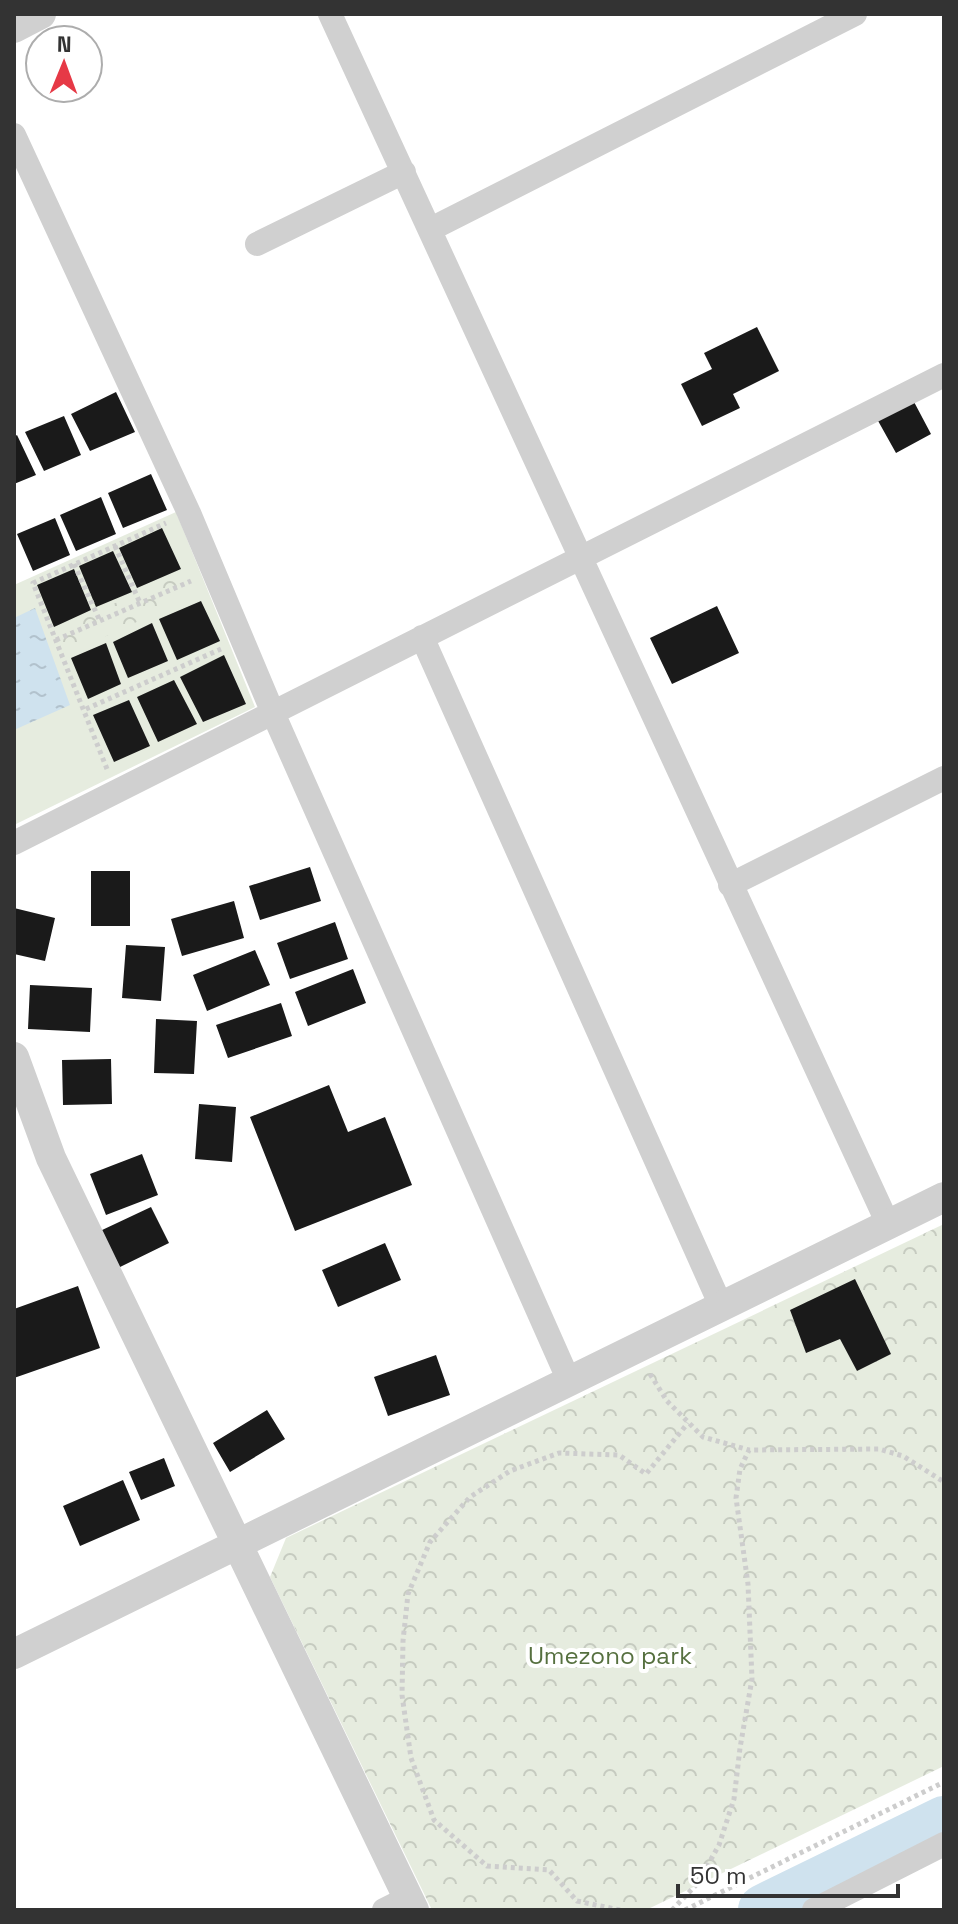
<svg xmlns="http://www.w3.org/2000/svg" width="958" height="1924" viewBox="0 0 958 1924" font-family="'Space Grotesk',sans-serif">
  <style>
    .green { fill: #e6ecdf }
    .park { fill: url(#park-crowns) }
    .water { fill: url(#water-ripples) }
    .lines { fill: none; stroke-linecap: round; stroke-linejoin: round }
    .river { stroke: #cfe2ee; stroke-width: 52 }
    .building { fill: #1a1a1a }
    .path { stroke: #cdcdcd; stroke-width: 5; stroke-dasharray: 4 4; stroke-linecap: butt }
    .minor { stroke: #d0d0d0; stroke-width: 24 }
    .tertiary { stroke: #d0d0d0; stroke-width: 30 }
    .labels { text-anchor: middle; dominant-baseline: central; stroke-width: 8; stroke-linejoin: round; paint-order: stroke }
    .park-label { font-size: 24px; fill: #56703f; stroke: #fff }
  </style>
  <defs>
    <pattern id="park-crowns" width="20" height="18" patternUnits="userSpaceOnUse" patternTransform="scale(2)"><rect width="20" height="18" fill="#e6ecdf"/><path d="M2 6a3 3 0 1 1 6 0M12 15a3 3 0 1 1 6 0" fill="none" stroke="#c6cbc0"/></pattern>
    <pattern id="water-ripples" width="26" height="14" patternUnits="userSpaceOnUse" patternTransform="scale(2)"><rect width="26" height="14" fill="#cfe2ee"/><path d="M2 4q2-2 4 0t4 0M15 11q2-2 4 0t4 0" fill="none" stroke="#b2c2cd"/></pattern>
  </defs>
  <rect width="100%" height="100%" fill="#fff"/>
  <path class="green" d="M176,512l79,195 -241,118v-240z"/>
  <path class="park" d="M192,570l10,22 -135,62 -12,-25z
    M944,1224v542l-298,144h-214l-162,-333 16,-39z"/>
  <path class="water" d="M35,608l35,97 -56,25v-112z"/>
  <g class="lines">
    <path class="river" d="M764,1910l180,-88"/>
  </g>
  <path class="building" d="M757,327l22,44 -46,23 7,14 -38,18 -21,-42 31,-15 -8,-16z
    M116,392l19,40 -45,19 -19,-37z
    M913,400l18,34 -35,19 -19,-34z
    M64,416l17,39 -37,16 -19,-39z
    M17,435l19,40 -22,9v-47z
    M151,474l16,36 -44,18 -15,-35z
    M101,497l15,37 -40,17 -16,-36z
    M55,518l15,37 -37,16 -16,-37z
    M162,528l19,41 -44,19 -18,-40z
    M113,551l19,41 -36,15 -17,-41z
    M74,569l17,41 -37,17 -17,-42z
    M201,601l19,40 -43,19 -18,-41z
    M717,606l22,47 -67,31 -22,-46z
    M152,623l16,38 -40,17 -15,-36z
    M106,643l15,41 -33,15 -17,-41z
    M224,655l22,49 -43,18 -23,-45z
    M174,680l23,44 -39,18 -21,-45z
    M129,700l21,46 -36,16 -21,-47z
    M310,867l11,34 -61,19 -11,-34z
    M91,871h39v55h-39z
    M234,901l10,37 -62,18 -11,-37z
    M14,908l41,10 -10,43 -31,-7z
    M335,922l13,37 -58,20 -13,-36z
    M126,945l39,2 -4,54 -39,-3z
    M255,950l15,35 -63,26 -14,-36z
    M353,969l13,34 -58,23 -13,-34z
    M30,985l62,3 -2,44 -62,-3z
    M281,1003l11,33 -64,22 -12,-33z
    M156,1019l41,2 -3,53 -40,-1z
    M111,1059l1,45 -49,1 -1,-45z
    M329,1085l19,47 37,-15 27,68 -117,46 -45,-114z
    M199,1104l37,3 -4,55 -37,-3z
    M142,1154l16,41 -52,20 -16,-41z
    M151,1207l18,36 -51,25 -18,-37z
    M385,1243l16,37 -63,27 -16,-37z
    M855,1279l36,75 -34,17 -17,-32 -34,14 -16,-43z
    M78,1286l22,62 -86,30v-69z
    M436,1355l14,40 -62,21 -14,-39z
    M267,1410l18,29 -55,33 -17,-29z
    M164,1458l11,28 -34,14 -12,-28z
    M123,1480l17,40 -60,26 -17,-40z"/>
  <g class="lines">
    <path class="path" d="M115,546l25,57
      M74,564l26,57
      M56,640l135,-59
      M86,709l135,-60
      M107,769l-74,-186 133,-60
      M650,1374l17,27 36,36 46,13
      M620,1910l-43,-9 -28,-31 -62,-4 -53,-46 -23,-62 -9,-63 1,-54 5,-47 22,-52 40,-45 40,-26 49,-18 60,2 27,19 42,-51
      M672,1910l25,-26 22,-39 15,-46 6,-51 12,-69 -4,-95 -12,-86 4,-29 9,-19 130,-1 24,7 41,26
      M685,1910l259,-128"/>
    <path class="minor" d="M330,14l558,1210
      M14,135l175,378 84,200 296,668
      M431,229l424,-215
      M257,244l147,-72
      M422,637l299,669
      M14,843l930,-468
      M730,885l214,-107
      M384,1910l24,-12
      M814,1910l130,-66"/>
    <path class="tertiary" d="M14,28l27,-14
      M14,1057l37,101 363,752
      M14,1654l930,-457"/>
  </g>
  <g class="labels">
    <g class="park-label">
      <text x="610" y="1655">Umezono park</text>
    </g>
  </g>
  <rect width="958" height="1924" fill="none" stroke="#333333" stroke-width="32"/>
  <g transform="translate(64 64) rotate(1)"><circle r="38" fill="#ffffff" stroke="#adadad" stroke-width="2"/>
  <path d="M0-6L14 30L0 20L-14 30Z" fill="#e63946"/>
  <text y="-12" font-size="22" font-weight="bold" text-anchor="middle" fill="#333333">N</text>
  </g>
  <path d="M678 1884v12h220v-12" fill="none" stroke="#333333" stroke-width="4"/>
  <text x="690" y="1884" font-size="24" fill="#333333" stroke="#ffffff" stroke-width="6" paint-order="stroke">50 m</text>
</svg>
